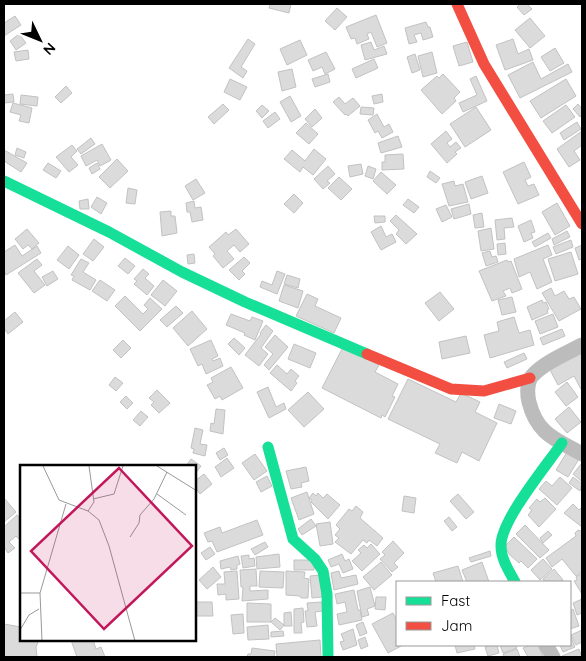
<svg xmlns="http://www.w3.org/2000/svg" width="586" height="661" viewBox="0 0 586 661" font-family="Quicksand,sans-serif">
  <style>
    .building { fill: #dbdbdb; stroke: #c2c2c2 }
    .lines { fill: none; stroke-linecap: round; stroke-linejoin: round }
    .street { stroke: #bcbcbc; stroke-width: 15 }
    .fast { stroke: #16e098; stroke-width: 11 }
    .jam { stroke: #f24e42; stroke-width: 11 }
    .inset-road { fill: none; stroke: #999; stroke-width: 1 }
    .view { fill: #c2185b; fill-opacity: 0.15; stroke: #c2185b; stroke-width: 2.5 }
    .inset-edge { fill: none; stroke: #000; stroke-width: 2.5 }
  </style>
  <rect width="100%" height="100%" fill="#fff"/>
  <path class="building" d="M270,4h21l-2,9 -20,-5z
    M520,4h7l5,5 -8,6 -7,-8z
    M337,8l10,9 -12,13 -10,-9z
    M376,15l11,28 -10,4 -6,-15 -4,2 2,5 -12,5 -2,-6 -4,1 -5,-12z
    M15,16l6,9 -17,11v-13z
    M530,18l15,18 -15,12 -15,-18z
    M426,22l2,5h2l3,10 -10,3 -2,-7 -7,2 3,7 -8,2 -4,-16z
    M19,34l7,9 -10,7 -6,-9z
    M248,39l7,5 -14,23 6,4 -4,7 -14,-10z
    M513,39l5,15 11,-5 4,11 -28,10 -9,-25z
    M300,40l7,15 -20,10 -7,-16z
    M371,42l3,8 10,-4 3,8 -22,6 -4,-15z
    M467,42l6,20 -14,4 -6,-20z
    M555,48l9,15 -14,8 -9,-14z
    M28,50l1,9 -13,2 -2,-9z
    M326,52l9,17 -10,5 -3,-7 -9,4 -5,-11z
    M432,52l5,21 -14,4 -5,-21z
    M415,54l5,16 -8,3 -5,-16z
    M374,59l4,9 -22,10 -4,-9z
    M533,62l8,17 27,-15 4,8 -52,26 -12,-23z
    M292,69l4,18 -14,4 -4,-19z
    M328,74l2,8 -15,5 -3,-8z
    M443,74l17,18 -6,6 2,3 -14,13 -21,-24 16,-14 2,2z
    M476,76l11,25 -24,11 -4,-9 18,-8 -7,-16z
    M230,79l17,8 -7,13 -16,-8z
    M566,79l10,17 -35,22 -11,-17z
    M66,86l6,7 -11,10 -6,-6z
    M13,94l1,8 -10,1v-8z
    M382,94l1,8 -9,2 -2,-8z
    M21,95l17,2 -1,9 -17,-2z
    M290,96l11,20 -10,6 -11,-20z
    M339,97l6,7 8,-6 7,8 -12,10 -2,-2 -1,1 -12,-13z
    M13,103l19,5 -3,15 -10,-2 2,-6 -11,-3z
    M223,104l6,6 -15,14 -6,-7z
    M578,104l4,5v5l-2,3 -7,-8z
    M262,105l7,6 -7,7 -6,-7z
    M566,105l9,12 -23,16 -9,-12z
    M361,107l13,1 -1,7 -13,-1z
    M476,107l15,23 -26,17 -15,-23z
    M315,109l7,9 -10,9 -7,-8z
    M275,112l5,7 -12,9 -5,-7z
    M377,114l7,13 5,-3 4,8 -11,6 -4,-7 -3,2 -7,-13z
    M577,122l4,7 -17,11 -4,-7z
    M306,123l12,11 -9,10 -13,-11z
    M446,131l6,8 -5,4 3,4 6,-5 5,6 -6,4 2,2 -10,9 -16,-19z
    M582,131v14l-8,6 6,9 -11,7 -12,-18z
    M398,136l4,11 -21,6 -3,-10z
    M91,138l4,6 -14,10 -4,-5z
    M102,144l9,16 -11,6 -3,-6 -11,6 -5,-10z
    M72,145l5,6 -6,6 7,8 -9,7 -13,-15z
    M17,148l9,4 -2,6 -9,-3z
    M314,149l12,10 -13,16 -10,-8 -3,5 -16,-13 8,-9 13,11z
    M4,150l23,13 -6,9 -17,-11z
    M403,154l1,15 -22,1v-8h3v-7z
    M117,159l11,12 -18,17 -11,-11z
    M524,162l7,15 -6,3 3,6 6,-2 5,11 -21,9 -15,-32z
    M48,163l13,8 -5,7 -13,-8z
    M97,163l3,6 -8,5 -3,-6z
    M361,164l2,10 -13,3 -2,-11z
    M328,166l7,8 -8,7 3,2 -7,6 -9,-10z
    M368,166l8,3 -3,10 -8,-3z
    M430,171l10,7 -4,5 -9,-6z
    M381,172l15,13 -9,9 -14,-13z
    M482,176l6,17 -17,6 -6,-17z
    M339,177l13,12 -11,11 -13,-12z
    M196,179l9,14 -12,7 -8,-14z
    M454,181l1,5 8,-2 5,18 -19,4 -7,-22z
    M128,188l9,2 -2,14 -9,-1z
    M294,194l9,9 -9,10 -10,-9z
    M97,197l10,6 -6,11 -10,-7z
    M88,199l1,10h-9l-1,-8z
    M408,199l11,8 -5,6 -11,-8z
    M194,201l1,7 6,-1 2,13 -11,2 -2,-10h-3l-1,-9z
    M557,203l13,23 -15,9 -13,-23z
    M469,204l2,10 -17,5 -3,-10z
    M446,205l6,12 -10,5 -6,-13z
    M171,211v5h4l2,17 -15,3 -2,-24z
    M482,213l2,14 -9,1 -2,-13z
    M396,215l21,19 -11,10 -10,-10 3,-4 -9,-9z
    M374,216h11v6l-10,1z
    M512,218l2,9 -10,1 1,11 -8,1 -2,-20z
    M531,220l4,12 -4,1 2,5 -9,4 -6,-16z
    M381,226l5,11 6,-3 4,8 -15,8 -10,-18z
    M491,228l3,21 -13,2 -3,-20z
    M27,229l12,14 -7,6 -4,-4 -5,4 -8,-10z
    M236,229l13,15 -9,8 -6,-7 -7,6 7,8 -11,9 -10,-12 2,-2 -6,-7 17,-15 2,3z
    M567,231l3,6 -16,8 -2,-6z
    M548,233l3,5 -16,9 -3,-5z
    M94,239l10,8 -11,14 -10,-7z
    M571,240l2,7 -17,7 -3,-7z
    M505,243l1,11 -8,1 -1,-11z
    M15,245l7,11 15,-10 4,7 -35,22 -2,-4v-19z
    M548,245l4,10 -9,4 9,23 -15,7 -7,-17 -11,5 -5,-18z
    M582,245v14l-3,1 -4,-12z
    M68,246l11,9 -10,14 -12,-9z
    M490,251l2,6 4,-1 2,6 -12,4 -4,-13z
    M571,252l7,22 -23,7 -7,-22z
    M194,254l1,9 -7,1 -1,-9z
    M244,257l6,6 -8,8 3,3 -6,6 -10,-10z
    M125,258l10,8 -7,8 -10,-8z
    M37,259l5,6 -8,6 11,14 -11,8 -16,-20z
    M81,259l8,4 -6,9 13,8 -6,10 -18,-10 2,-4 -3,-1z
    M507,260l1,2 3,-1 11,28 -10,4 -2,-5 -7,3 3,5 -14,5 -13,-30z
    M143,269l6,5 -4,4 9,8 -7,9 -13,-11 3,-3 -3,-2z
    M53,271l5,8 -11,7 -5,-9z
    M277,271l8,3 -8,20 -17,-7 2,-6 10,4z
    M287,275l13,4 -2,9 -14,-4z
    M100,280l15,10 -8,11 -15,-10z
    M163,280l14,11 -12,15 -14,-11z
    M284,285l19,6 -5,17 -19,-7z
    M551,288l4,8 9,-5 5,8 5,-2 7,12 -22,12 -17,-28z
    M440,292l14,17 -15,12 -14,-18z
    M307,294l11,5 -3,7 26,12 -7,15 -38,-17z
    M125,296l18,18 5,-5 -4,-4 6,-7 12,11 -22,22 -25,-25z
    M512,297l4,15 -14,3 -4,-15z
    M542,300l1,3 3,-1 3,7 -2,1 1,3 -16,7 -5,-13z
    M176,306l7,7 -16,14 -7,-7z
    M192,311l15,18 -19,17 -15,-18z
    M15,312l8,10 -15,12 -4,-6v-7z
    M231,314l19,7 2,-4 11,4 -8,19 -11,-5 1,-2 -19,-8z
    M553,314l5,13 -18,7 -5,-13z
    M514,317l5,16 11,-3 4,15 -44,13 -6,-23 15,-4 -2,-9z
    M266,325l7,6 -12,17 7,6 -9,12 -14,-11 16,-21 -1,-1z
    M562,329l3,7 -22,9 -3,-7z
    M275,335l13,12 -19,23 -5,-5 9,-11 -8,-7z
    M466,336l4,17 -28,6 -3,-17z
    M234,338l11,10 -6,7 -11,-11z
    M123,340l8,8 -10,10 -8,-8z
    M211,340l7,16 -6,3 1,2 7,-3 3,8 -17,8 -4,-10 -4,2 -8,-17z
    M294,344l22,9 -6,15 -22,-9z
    M343,347l36,18 -4,7 23,12 -6,12 3,1 -10,20 -3,-2 -1,3 -59,-30z
    M524,353l3,6 -20,9 -3,-6z
    M582,353v38l-8,-15 -16,9 -8,-15z
    M277,365l10,9 4,-5 8,7 -4,5 2,2 -6,8 -21,-18z
    M231,367l12,21 -21,12 -2,-4 -5,3 -8,-14 6,-3 -2,-4z
    M115,377l8,6 -7,8 -7,-6z
    M408,379l48,23 5,-9 19,9 -5,10 22,11 -18,38 -17,-9 -5,11 -22,-10 5,-9 -52,-25z
    M567,382l11,15 -12,9 -11,-14z
    M268,387l8,20 8,-4 2,6 -17,9 -12,-26z
    M157,390l13,13 -11,10 -8,-8 3,-3 -5,-4z
    M308,392l16,17 -20,18 -16,-17z
    M126,396l7,7 -6,6 -7,-7z
    M499,404l17,7 -5,13 -17,-6z
    M569,407l12,15 -14,11 -12,-14z
    M216,409l9,1 -2,24 -13,-3 1,-8 3,1z
    M141,411l7,6 -8,9 -7,-6z
    M195,428l8,2 -3,14 7,1 -2,11 -12,-3 1,-4 -3,-1z
    M224,448l4,7 -8,5 -4,-7z
    M567,452l12,7 -11,18 -12,-7z
    M255,454l12,17 -13,9 -12,-17z
    M227,458l7,10 -13,9 -6,-10z
    M191,459l10,7 -6,8v-8h-9z
    M582,463v19l-9,-8z
    M306,467l3,14 -8,2 1,4 -11,2 -5,-18z
    M204,474l8,10 -12,10 -5,-7v-6z
    M267,476l5,10 -11,6 -5,-10z
    M560,477l12,11 -15,17 -18,-16 7,-8 6,5z
    M573,477l9,7 -2,7 -11,-8z
    M307,492l7,22 -15,6 -8,-22z
    M313,493l3,3 2,-3 5,5 4,-4 13,11 -12,14 -17,-17 1,-2 -3,-2z
    M458,494l16,18 -8,7 -16,-18z
    M404,496l12,2 -2,15 -12,-2z
    M4,498l12,14 -12,10z
    M545,498l11,11 -17,18 -11,-12 4,-5 -3,-2 8,-9 3,3z
    M573,504l6,6 3,-3v20l-18,-14z
    M356,506l7,6 -3,6 23,20 -6,8 -8,-6 -2,3 -4,-3 -12,14 -16,-12 4,-4 -4,-3 5,-6 -4,-4 13,-16 3,2z
    M17,515l4,5v19l-1,1 -4,-4 -7,6 6,6 -7,5 -4,-6v-20z
    M449,517l8,10 -5,4 -8,-10z
    M311,519l5,7 -14,9 -4,-6z
    M257,520l6,15 -46,17 -5,-11 -4,1 -4,-9 16,-6 2,6z
    M330,522l3,22 -13,2 -4,-22z
    M525,525l24,25 -9,8 -24,-24z
    M582,529v42l-6,5 -14,-17 -10,8 -6,-9 30,-22 -1,-3 3,-3 2,1z
    M548,531l4,4 -9,8 -3,-5z
    M514,537l23,22 -9,9 -7,-7 -2,2 -10,-9 -4,-8z
    M393,541l11,12 -10,10 4,4 -6,5 -12,-13 5,-4 -3,-3z
    M265,542l3,5 -13,8 -4,-6z
    M371,544l9,10 -18,17 -10,-10 9,-8 -3,-3 6,-5 3,3z
    M210,547l5,7 -9,6 -5,-7z
    M490,551l1,5 -20,6 -2,-4z
    M279,554l1,13 -23,2 -1,-12z
    M342,554l3,7 4,-2 4,10 -10,4 -4,-9 -8,3 -3,-7z
    M249,555v4l5,-1 1,8 -12,2 -2,-12z
    M238,556l2,8 -3,1v4l-6,1 -1,-3 -9,2 -1,-8z
    M543,559l9,10 -12,11 -9,-10z
    M294,560h20v10h-20z
    M381,562l11,13 -18,15 -11,-13z
    M482,562l7,20h-22l-5,-12z
    M458,566l5,16h-27l-3,-9z
    M213,567l8,10 -14,12 -8,-9z
    M256,569l1,17h-7v5l18,-1v9l-26,2 1,-14h-2l-1,-17z
    M554,569l9,11 -3,2h-15l-2,-3z
    M237,571l2,28 -13,1v-6l-8,1 -1,-11h8l-1,-12z
    M260,571l24,1 -1,16 -24,-1z
    M286,571l19,1 -1,6 5,1 -1,19h-7l-1,-2 -14,-1z
    M339,571l2,7 15,-3 2,9 -24,6 -3,-17z
    M582,573v21l-8,-13 3,-1 -1,-3z
    M320,575l2,22 -10,1 -2,-22z
    M370,587l5,19 -8,3 2,6 -7,2 -5,-26z
    M354,590l4,20h2l2,10 -23,5 -2,-11 10,-2 -2,-10 -8,2 -2,-10z
    M376,597h10l-1,13 -10,-1z
    M582,599v14l-5,2 -4,-12z
    M195,602h17l1,14h-18z
    M322,602l1,9 -8,1 2,14 -10,1 -2,-16h3l-1,-8z
    M247,603l24,1v18h-24z
    M303,608l1,14 -3,1 1,10h-8v-24z
    M573,609l6,17 -9,3v-18z
    M291,612l1,14h-8v-13z
    M393,613l4,8v24h6l-15,8 -16,-29z
    M243,614l1,19 -11,1 -2,-19z
    M275,618l9,7 -4,5 -9,-8z
    M363,622l4,11 -7,3 -4,-11z
    M4,624l17,3v13h18l-3,7 1,10h-33z
    M268,625l1,14 -21,1 -1,-13z
    M353,629l4,16 -14,5 -3,-8 4,-1 -3,-7z
    M582,630v12l-6,3 -5,-10z
    M283,631l1,5 -13,1v-5z
    M570,635l5,12 -12,5 -3,-7h10z
    M365,637l3,9 -7,3 -3,-9z
    M71,640h22l3,9 5,-2 4,10h-28z
    M320,640l1,17h-44l-1,-13z
    M455,645h19l1,4 -18,4z
    M489,645h8l2,8 -11,3 -3,-9 4,-1z
    M500,645h15l2,3 -14,5z
    M530,645h8l5,12h-15l-5,-9z
    M252,648l23,3 -1,6h-27l1,-3h3z
    M517,649l3,8h-19l3,-1 -1,-2z
    M579,649l3,8h-20v-1z"/>
  <g class="lines">
    <path class="street" d="M582,345c-17,9 -37,17 -50,31 -5,6 -5,18 -3,26 8,32 26,37 53,52
      M546,645l7,12"/>
    <path class="fast" d="M4,181l105,51 73,40 63,30 122,52
      M268,447l25,92 22,20 8,12 4,23 1,63
      M515,582c-6,-11 -14,-23 -14,-36 -1,-25 46,-81 61,-103"/>
    <path class="jam" d="M457,4l27,60 98,160
      M367,354l84,35 33,2 46,-13"/>
  </g>
  <g transform="translate(20 465)">
    <rect width="176" height="176" fill="#fff"/>
    <path class="inset-road" d="M23,1l16,34 29,11 6,-9 -5,-36M137,1l40,25M137,29l29,21M73,34l21,-5 9,-28M68,46l11,9 10,26 26,95M110,72l9,-14 1,-8 14,-16 13,-27M0,128h20M0,165l9,-15 10,-6M22,176l-2,-48 26,-89"/>
    <path class="view" d="M99,3l73,78 -88,83 -73,-78z"/>
    <rect width="176" height="176" class="inset-edge"/>
  </g>
  <rect width="586" height="661" fill="none" stroke="#000000" stroke-width="10"/>
  <rect x="396" y="581" width="175" height="65" fill="#ffffff" stroke="#999999"/>
  <rect x="406" y="597" width="25" height="8" fill="#16e098" stroke="#999999"/>
  <text x="441" y="606" font-size="15" fill="#000000">Fast</text>
  <rect x="406" y="622" width="25" height="8" fill="#f24e42" stroke="#999999"/>
  <text x="441" y="631" font-size="15" fill="#000000">Jam</text>
  <g transform="translate(40 40) rotate(133)" stroke="#ffffff" stroke-width="4" paint-order="stroke">
  <path d="M0-4L9 19L0 12L-9 19Z" fill="#000000"/>
  <text y="-8" font-size="14" font-weight="bold" text-anchor="middle" fill="#000000">N</text>
  </g>
</svg>
